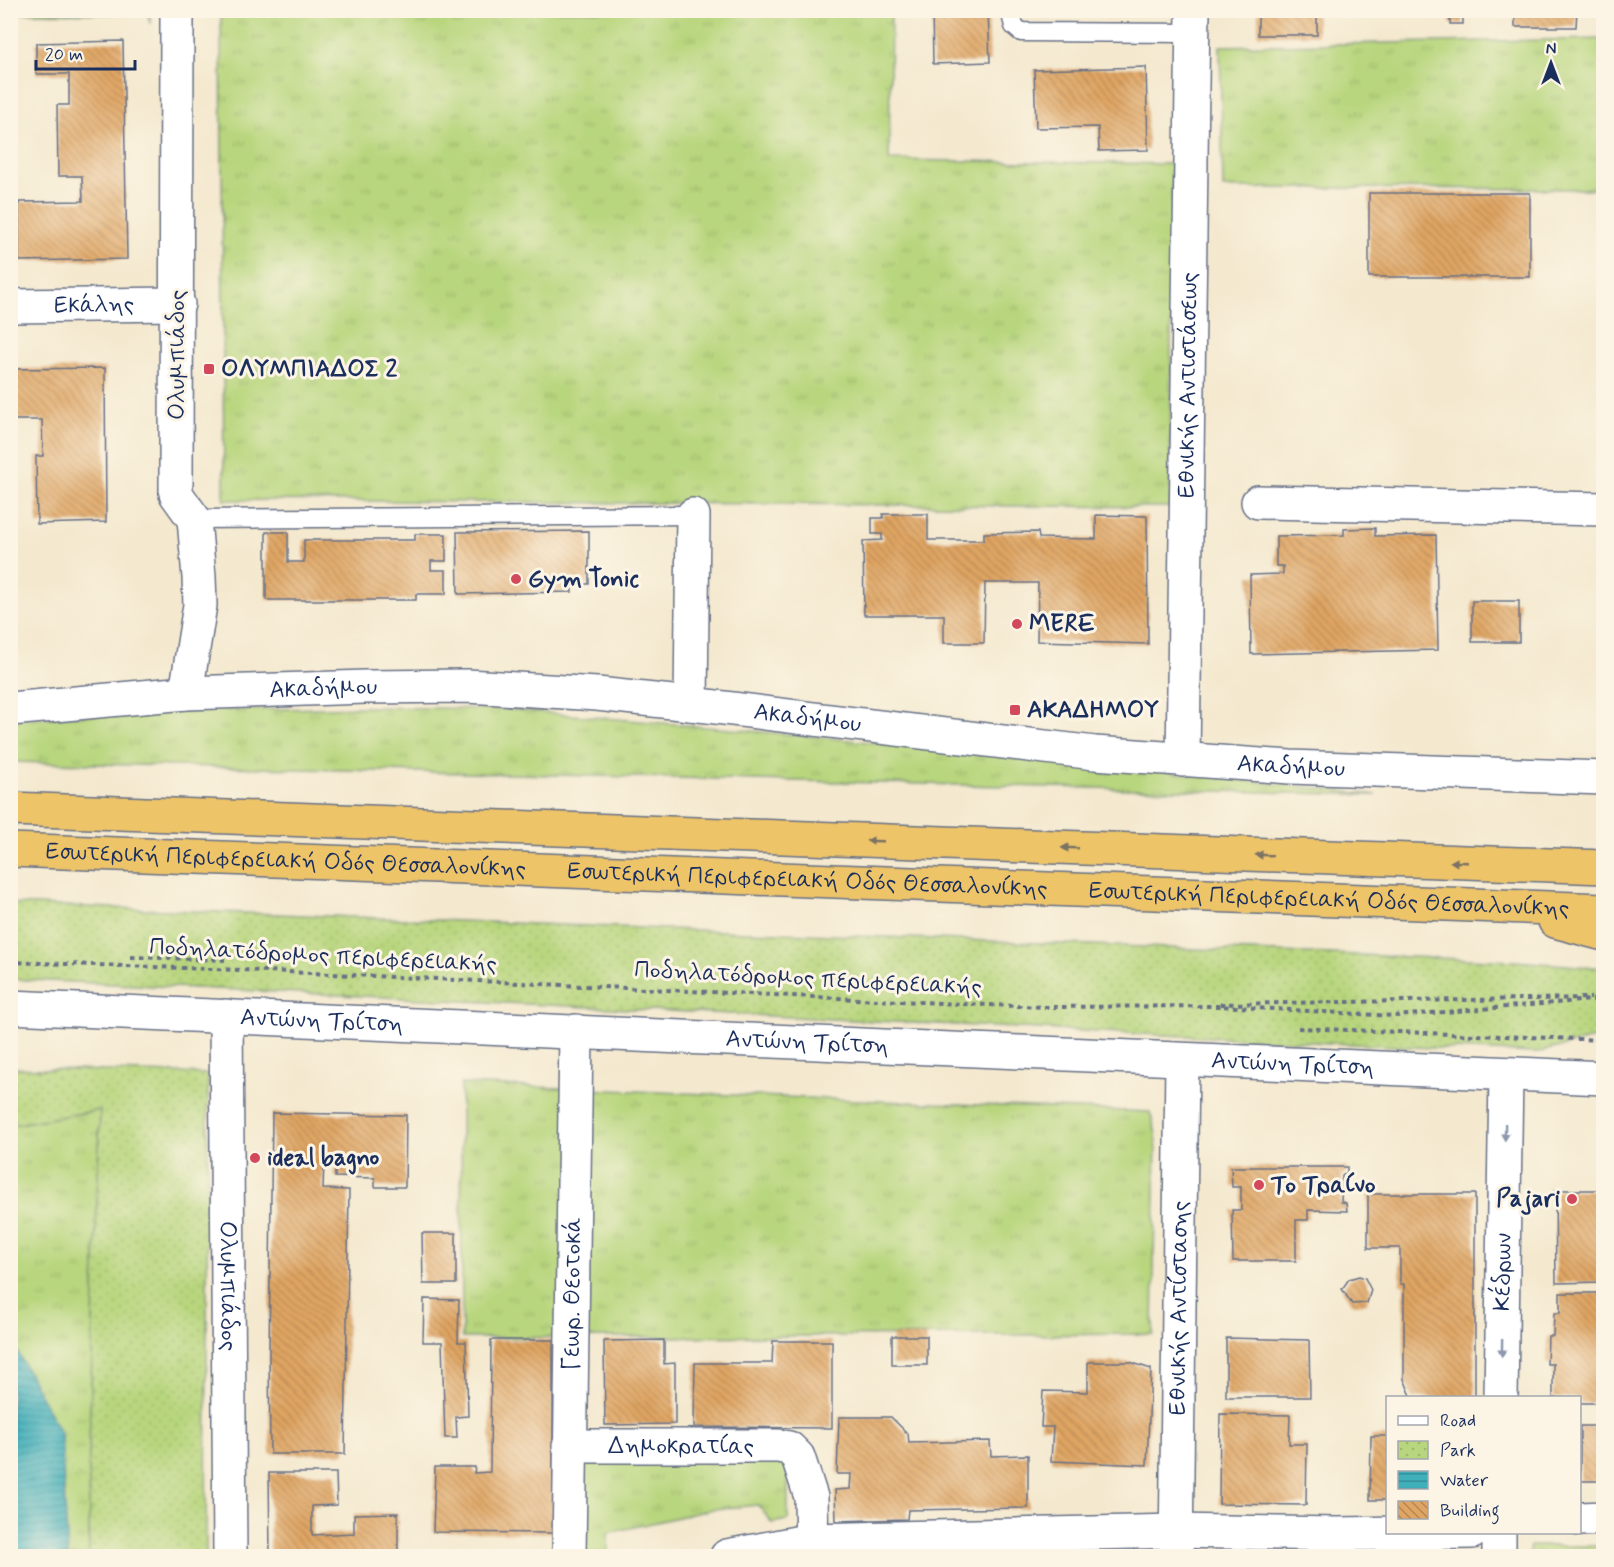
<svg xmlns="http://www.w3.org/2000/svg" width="1614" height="1567" viewBox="0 0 1614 1567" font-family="Mynerve,sans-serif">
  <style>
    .grass { fill: url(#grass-tufts); stroke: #6a826e; stroke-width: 1.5 }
    .park { fill: url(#park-dots); stroke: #6a826e; stroke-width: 1.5 }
    .water { fill: url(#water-rules); stroke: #2d6f8c; stroke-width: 1.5 }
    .building { fill: url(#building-back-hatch) }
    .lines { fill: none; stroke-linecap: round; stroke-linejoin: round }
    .service-casing { stroke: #677086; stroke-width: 21 }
    .minor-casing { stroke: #677086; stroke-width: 36 }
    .tertiary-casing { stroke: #677086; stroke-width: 36 }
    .trunk-casing { stroke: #677086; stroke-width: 36 }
    .path { stroke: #677086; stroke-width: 4; stroke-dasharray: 4.5 4.5; stroke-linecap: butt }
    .service { stroke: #fff; stroke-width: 18 }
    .minor { stroke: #fff; stroke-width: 33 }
    .tertiary { stroke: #fff; stroke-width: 33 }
    .trunk { stroke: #eec469; stroke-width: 33 }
    .oneway { fill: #7a7263 }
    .oneway2 { fill: #8d97ae }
    .poi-dot { fill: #d1495b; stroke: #fcf5e5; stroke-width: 2 }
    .labels { text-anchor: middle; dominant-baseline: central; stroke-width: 6; stroke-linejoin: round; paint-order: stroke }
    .street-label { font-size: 24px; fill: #1b2f5e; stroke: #fcf5e5 }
    .poi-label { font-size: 24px; font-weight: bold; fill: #1b2f5e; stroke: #fcf5e5; text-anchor: start }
  </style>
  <defs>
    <pattern id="grass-tufts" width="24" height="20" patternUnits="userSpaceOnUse" patternTransform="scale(1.5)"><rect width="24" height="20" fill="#b8d67d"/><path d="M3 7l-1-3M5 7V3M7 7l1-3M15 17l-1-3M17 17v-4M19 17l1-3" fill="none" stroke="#9eb86e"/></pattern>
    <pattern id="park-dots" width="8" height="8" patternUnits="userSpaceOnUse" patternTransform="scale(1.5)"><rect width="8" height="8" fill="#b8d67d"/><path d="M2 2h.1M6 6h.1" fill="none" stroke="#9eb86e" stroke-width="1.8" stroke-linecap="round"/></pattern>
    <pattern id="water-rules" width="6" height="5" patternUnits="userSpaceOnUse" patternTransform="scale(1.5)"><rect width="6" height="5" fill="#3fafba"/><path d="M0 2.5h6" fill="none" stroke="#348f9a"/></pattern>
    <pattern id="building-back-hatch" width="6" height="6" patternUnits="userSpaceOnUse" patternTransform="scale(1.5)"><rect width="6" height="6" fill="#e0a562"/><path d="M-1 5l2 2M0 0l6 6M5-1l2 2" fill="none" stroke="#b58754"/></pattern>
  </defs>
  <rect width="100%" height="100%" fill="#fcf5e5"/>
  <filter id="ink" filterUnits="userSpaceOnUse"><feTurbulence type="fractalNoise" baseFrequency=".0167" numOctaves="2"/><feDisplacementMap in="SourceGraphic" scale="12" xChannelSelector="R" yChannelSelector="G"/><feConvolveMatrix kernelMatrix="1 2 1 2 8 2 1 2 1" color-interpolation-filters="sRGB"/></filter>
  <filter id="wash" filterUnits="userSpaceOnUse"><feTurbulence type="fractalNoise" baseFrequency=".008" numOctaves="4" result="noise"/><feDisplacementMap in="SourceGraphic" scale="24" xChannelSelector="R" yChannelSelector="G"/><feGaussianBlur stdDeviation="1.35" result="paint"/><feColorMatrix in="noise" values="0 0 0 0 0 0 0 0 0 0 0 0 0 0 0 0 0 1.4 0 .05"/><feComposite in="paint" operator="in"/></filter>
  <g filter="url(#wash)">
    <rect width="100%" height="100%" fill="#f4e9cf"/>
    <path class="grass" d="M11,10l139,1v13l-2,-10 -137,-1z
      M221,11h670l-2,149 283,4 -2,343 -946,-7z
      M1603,39v150l-380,-1 -3,-142z
      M365,707l138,2 305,27 290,28 279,31 -1366,-33v-42l132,-8z
      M461,1084l689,28 6,22 -3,200 -691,4z
      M100,1110l-11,337v109h-78v-431z
      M582,1459l203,1 3,7v53l-16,3 -14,-18 -45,4 -105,24v20l-26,3z
      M1530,1546h73v10h-73z"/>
    <path class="park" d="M11,904l1505,57 87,7v69l-68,16 -1524,-74z
      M11,1068l197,6 -2,482h-117v-109l11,-337 -89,15z"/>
    <path class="water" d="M11,1340l50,94 7,122h-57z"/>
    <g id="blocks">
      <path class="building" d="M932,10h56l2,52 -57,2z
        M1258,10h59v25h-59z
        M1450,10h13v14h-13z
        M1515,10h62l-1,17h-61z
        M123,41l4,218 -108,2v-59l64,-1 -1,-25h-24l-1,-71h12v-31h-33v-31z
        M1146,67l2,83 -49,1 -1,-24 -62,1 -2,-58z
        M1369,193h161v84h-161z
        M105,368l1,154 -69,2 -1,-68h7l-1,-36h-32v-51z
        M883,514h45v26h56v-7l54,-1 1,6 57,1v-24l51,1 1,128 -111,-3 1,-58h-53l-1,60h-40v-28h-80l-1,-74 19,-1v-6h-10v-16h11z
        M1375,528v8l61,-1 2,115 -187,4 -1,-79 33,-1v-8h-7v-30l68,-1v-6z
        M589,531v53h-18l1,8 -114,2 -1,-62z
        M266,532h22v30h16v-22h111v-6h31v27h-15v9h15v24h-30v6h-150z
        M1472,601h47v41h-47z
        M272,1113l134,2 -1,72h-30v-9l-40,-1v-16h-11l-1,28 26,1 -4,264h-75l-1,-99z
        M1231,1167h116v5l-5,4 -1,26 5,1 1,8 -39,-1v10h-12v41h-63l-1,-51h9v-23h-9z
        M1555,1190h49v92l-48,1z
        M1368,1194h107v204h-63l-8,-19v-95h-4v-36h-32z
        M422,1233h34v51h-33z
        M1359,1276l6,2 6,12 -4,13 -15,1 -10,-15 7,-10z
        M1560,1293h44v110h-24v-5h-27v-34h-6l1,-28h5l1,-23h6z
        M424,1299l35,1 -1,42h8l2,74 -12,1 1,21h-12l-3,-96h-19z
        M892,1336h35v29h-35z
        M1226,1338l83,2 1,57h-84z
        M491,1340h62v193l-120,-1 2,-65h40l-1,6 16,-1z
        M664,1340v24l11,-1v61l-70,1 -1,-84z
        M773,1341h59v87l-138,-1 1,-64h77z
        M1088,1362h42l21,7 -4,96 -96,-4 2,-34h-12l2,-36 45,1z
        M1220,1414l70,1 -1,29h18l-1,61 -87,-1z
        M839,1417h52l17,17 1,9 81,-2 1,15 37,-1v53l-120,2 -1,9 -71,2 -1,-31 15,-1 1,-15h-14z
        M1580,1426h24v55h-24z
        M1371,1436h17v64h-18z
        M269,1473h67l1,32 -25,1v29l42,-2v-19l44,-1v43h-128z"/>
    </g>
  </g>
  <g filter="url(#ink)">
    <use href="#blocks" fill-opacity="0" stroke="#677086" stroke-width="1.5"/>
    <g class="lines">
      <g class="service-casing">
        <path id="service" d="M1010,10l4,16 7,6 172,1
          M194,519l499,-4"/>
      </g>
      <g class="minor-casing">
        <g id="minor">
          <path d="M177,10l-1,484 18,25 5,58 1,28 -14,88"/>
          <path id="s1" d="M10,306l168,-2"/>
          <path d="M1258,502l346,7"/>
          <path d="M691,704l2,-189"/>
          <path id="s2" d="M1183,760l10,-750"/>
          <path id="s3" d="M1501,1398l5,-324"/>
          <path id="s4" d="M569,1446h209l11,2 9,9 13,40 1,59"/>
          <path d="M1580,1519l24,-1"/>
          <path id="s5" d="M569,1556l7,-525"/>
          <path d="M727,1556l85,-16 363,-9 162,3 135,-2"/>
          <path d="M1499,1556v-24"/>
        </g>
      </g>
      <g class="tertiary-casing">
        <g id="tertiary">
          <path id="s6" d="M10,709l176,-16 179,-6 102,-1 130,8 94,10 404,49 195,14 314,11"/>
          <path id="s7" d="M10,1007l1594,71"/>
          <path id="s8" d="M226,1016l4,540"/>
          <path id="s9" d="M1176,1556l6,-496"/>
        </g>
      </g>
      <g class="trunk-casing">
        <g id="trunk">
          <path d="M10,809l1594,58"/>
          <path id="s10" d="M10,850l1594,60"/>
          <path d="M1555,921l49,13"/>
        </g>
      </g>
      <path class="path" d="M131,957l94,3
        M10,962l258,9 694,33 84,3 174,-1 175,10 209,-17
        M1220,1004l371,-6
        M1298,1028l306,12"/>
      <use href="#service" class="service"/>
      <use href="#minor" class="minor"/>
      <use href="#tertiary" class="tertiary"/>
      <use href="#trunk" class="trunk"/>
    </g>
    <defs><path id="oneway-solid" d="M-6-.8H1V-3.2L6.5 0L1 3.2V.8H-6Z" transform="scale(1.5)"/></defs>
    <g class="oneway">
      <use href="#oneway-solid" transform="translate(875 841) rotate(-178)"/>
      <use href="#oneway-solid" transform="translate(1070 848) rotate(-178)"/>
      <use href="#oneway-solid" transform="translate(1264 855) rotate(-178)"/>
      <use href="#oneway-solid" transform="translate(1459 862) rotate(-178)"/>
    </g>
    <g class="oneway2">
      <use href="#oneway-solid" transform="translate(1505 1132) rotate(91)"/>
      <use href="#oneway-solid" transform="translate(1502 1348) rotate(91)"/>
    </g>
  </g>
  <g class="poi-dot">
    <rect x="203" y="363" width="12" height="12" rx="3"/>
    <circle cx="516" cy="579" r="6"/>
    <circle cx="1017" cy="624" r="6"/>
    <rect x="1009" y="704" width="12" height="12" rx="3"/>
    <circle cx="255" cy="1158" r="6"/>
    <circle cx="1259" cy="1185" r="6"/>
    <circle cx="1572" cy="1199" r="6"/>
  </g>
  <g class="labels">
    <g class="street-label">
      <text stroke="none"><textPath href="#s1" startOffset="84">Εκάλης</textPath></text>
      <text transform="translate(177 355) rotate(-90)">Ολυμπιάδος</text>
      <text stroke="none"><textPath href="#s2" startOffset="375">Εθνικής Αντιστάσεως</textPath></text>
      <text stroke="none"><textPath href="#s6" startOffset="314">Ακαδήμου</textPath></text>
      <text stroke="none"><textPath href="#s6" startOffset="800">Ακαδήμου</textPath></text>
      <text stroke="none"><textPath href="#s6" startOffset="1286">Ακαδήμου</textPath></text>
      <text stroke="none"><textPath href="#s10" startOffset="276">Εσωτερική Περιφερειακή Οδός Θεσσαλονίκης</textPath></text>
      <text stroke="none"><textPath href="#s10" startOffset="798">Εσωτερική Περιφερειακή Οδός Θεσσαλονίκης</textPath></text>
      <text stroke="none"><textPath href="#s10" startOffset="1320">Εσωτερική Περιφερειακή Οδός Θεσσαλονίκης</textPath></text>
      <text transform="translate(323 956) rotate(3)">Ποδηλατόδρομος περιφερειακής</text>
      <text transform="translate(808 979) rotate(3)">Ποδηλατόδρομος περιφερειακής</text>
      <text stroke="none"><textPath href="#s7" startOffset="312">Αντώνη Τρίτση</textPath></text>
      <text stroke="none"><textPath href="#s7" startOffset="798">Αντώνη Τρίτση</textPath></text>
      <text stroke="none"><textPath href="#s7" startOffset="1284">Αντώνη Τρίτση</textPath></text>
      <text stroke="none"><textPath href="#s3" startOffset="126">Κέδρων</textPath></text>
      <text stroke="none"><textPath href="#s8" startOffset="270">Ολυμπιάδος</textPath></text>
      <text stroke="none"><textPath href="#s5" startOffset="262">Γεωρ. Θεοτοκά</textPath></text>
      <text stroke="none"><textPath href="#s9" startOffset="248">Εθνικής Αντίστασης</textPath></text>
      <text stroke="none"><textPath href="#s4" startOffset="112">Δημοκρατίας</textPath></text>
    </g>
    <g class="poi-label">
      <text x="221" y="369">ΟΛΥΜΠΙΑΔΟΣ 2</text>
      <text x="528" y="579">Gym Tonic</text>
      <text x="1029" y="624">MERE</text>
      <text x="1027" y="710">ΑΚΑΔΗΜΟΥ</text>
      <text x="267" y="1158">ideal bagno</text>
      <text x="1271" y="1185">Το Τραίνο</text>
      <text x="1560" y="1199" text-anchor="end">Pajari</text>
    </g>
  </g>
  <rect width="1614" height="1567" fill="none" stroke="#fcf5e5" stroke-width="36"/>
  <rect x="1386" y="1396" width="195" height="138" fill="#fcf5e5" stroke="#a2a6af" stroke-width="1.5"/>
  <rect x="1398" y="1416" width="30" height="9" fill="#ffffff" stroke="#a2a6af" stroke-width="1.5"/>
  <text x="1440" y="1426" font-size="18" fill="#1b2f5e">Road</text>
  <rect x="1398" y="1441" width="30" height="18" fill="url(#park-dots)" stroke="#a2a6af" stroke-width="1.5"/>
  <text x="1440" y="1456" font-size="18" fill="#1b2f5e">Park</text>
  <rect x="1398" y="1471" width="30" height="18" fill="url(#water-rules)" stroke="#a2a6af" stroke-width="1.5"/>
  <text x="1440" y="1486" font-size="18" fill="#1b2f5e">Water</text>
  <rect x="1398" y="1501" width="30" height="18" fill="url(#building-back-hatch)" stroke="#a2a6af" stroke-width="1.5"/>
  <text x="1440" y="1516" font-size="18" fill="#1b2f5e">Building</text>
  <g transform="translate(1551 63)" stroke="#fcf5e5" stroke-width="4.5" paint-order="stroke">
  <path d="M0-4.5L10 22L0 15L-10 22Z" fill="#1b2f5e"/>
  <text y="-9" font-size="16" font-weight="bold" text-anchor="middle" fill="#1b2f5e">N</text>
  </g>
  <path d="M36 60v9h99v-9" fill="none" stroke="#1b2f5e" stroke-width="3"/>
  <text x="45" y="60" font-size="18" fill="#1b2f5e" stroke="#fcf5e5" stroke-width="4.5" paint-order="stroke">20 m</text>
</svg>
